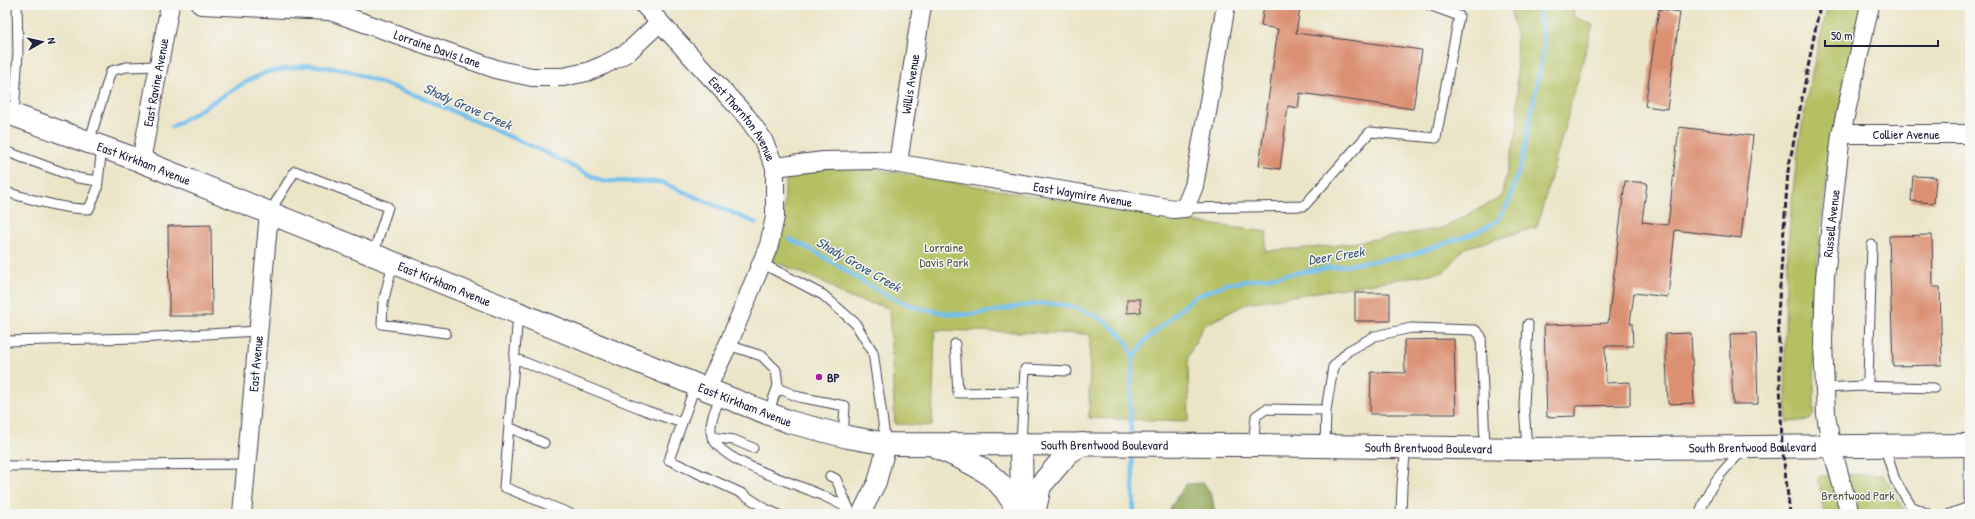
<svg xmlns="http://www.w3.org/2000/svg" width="1975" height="519" viewBox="0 0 1975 519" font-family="'Patrick Hand',sans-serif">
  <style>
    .green { fill: #b4c062; stroke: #6b714e }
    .forest { fill: #8fa658; stroke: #58644a }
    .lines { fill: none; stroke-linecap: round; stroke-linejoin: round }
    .stream { stroke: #72bfec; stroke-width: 4.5 }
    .building { fill: #db9072 }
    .service-casing { stroke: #403f50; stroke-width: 11 }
    .minor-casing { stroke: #403f50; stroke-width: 20 }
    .tertiary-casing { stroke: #403f50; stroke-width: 24 }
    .secondary-casing { stroke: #403f50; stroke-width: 24 }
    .service { stroke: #fff; stroke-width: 9 }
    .minor { stroke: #fff; stroke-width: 18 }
    .tertiary { stroke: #fff; stroke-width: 22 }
    .secondary { stroke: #fff; stroke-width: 22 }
    .rail { stroke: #22223b; stroke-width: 3; stroke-dasharray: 6 3; stroke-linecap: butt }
    .poi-dot { fill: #b5179e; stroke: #f6f6f2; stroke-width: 1.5 }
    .labels { text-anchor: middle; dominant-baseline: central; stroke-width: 3; stroke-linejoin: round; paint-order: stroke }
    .street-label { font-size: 13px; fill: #22223b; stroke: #f6f6f2 }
    .park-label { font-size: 13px; fill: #555949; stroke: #f6f6f2 }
    .poi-label { font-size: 13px; font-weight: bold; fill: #22223b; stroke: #f6f6f2; text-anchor: start }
    .water-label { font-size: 14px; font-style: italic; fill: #3e5979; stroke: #f6f6f2 }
  </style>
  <rect width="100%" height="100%" fill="#f6f6f2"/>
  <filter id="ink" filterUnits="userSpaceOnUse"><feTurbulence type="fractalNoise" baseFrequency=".025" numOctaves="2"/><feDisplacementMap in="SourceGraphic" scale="8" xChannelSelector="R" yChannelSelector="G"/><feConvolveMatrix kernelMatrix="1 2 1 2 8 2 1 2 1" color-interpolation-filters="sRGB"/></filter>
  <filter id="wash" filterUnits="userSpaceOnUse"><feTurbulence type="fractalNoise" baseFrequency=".012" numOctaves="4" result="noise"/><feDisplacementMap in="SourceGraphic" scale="16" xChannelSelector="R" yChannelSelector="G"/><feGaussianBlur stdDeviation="0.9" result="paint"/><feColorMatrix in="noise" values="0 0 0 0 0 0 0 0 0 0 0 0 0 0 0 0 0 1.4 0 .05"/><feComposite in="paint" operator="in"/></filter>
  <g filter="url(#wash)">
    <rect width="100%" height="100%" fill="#ebe5c8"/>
    <path class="green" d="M1509,5h65l-1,11 20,9 -56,202 -72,21 -21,24 -196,31 -45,23 -15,31 1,64 -100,-3 1,-84 -155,-4 -3,96 -37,-2 -6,-116c-15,-5 -47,-8 -57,-22l-61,-26c11,-27 13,-43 14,-72 0,-5 2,-10 6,-13 13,-8 54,-7 71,-8l316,53 89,12 -2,19 67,-5 111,-18 58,-31 17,-71 -2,-93z
      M1828,5h36c-12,54 -26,108 -35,163 -15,80 -15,163 -15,245l-4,7 -23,2c-5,-106 -1,-210 18,-314 6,-34 15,-69 23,-103z
      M1883,474l24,40h-83l-6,-38z"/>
    <path class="forest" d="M1204,483l8,12 3,19h-46l2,-8 15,-22z"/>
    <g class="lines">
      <path class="stream" d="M172,127l75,-46 20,-9 43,-7 36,5 77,28 119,53 60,30 59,1 95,41
        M789,239c45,18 83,56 130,69 19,4 38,8 57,6 20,-2 40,-8 60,-10 32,-3 69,10 89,36 4,5 6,13 8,19
        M1131,440l-1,-37 3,-44 12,-18 49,-44 32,-13 185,-29 64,-22 22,-12 11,-17 14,-43 22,-114 -6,-42
        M1132,451l2,63"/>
    </g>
    <g id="blocks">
      <path class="building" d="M1264,5l36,4 -4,24 126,17 -9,59 -113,-16 -2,15 -10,-2 -8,63 -21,-3 19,-137 -17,-3z
        M1659,9l21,3 -13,97 -22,-3z
        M1679,127l74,9 -12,102 -66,-8 -7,67 -34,-4 -4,30h2l1,23h-28l1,37 24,-1v23l-54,1v10l-29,1 -3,-92 64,-2 17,-142 22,2 -5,39 26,3z
        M1913,176l23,1 -2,26 -23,-2z
        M211,225l1,91h-43l-1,-90z
        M1932,235l1,52h7l2,78 -49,1 -4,-130z
        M1355,293h35v28h-35z
        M1127,299h13l1,13 -14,1z
        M1691,333l3,70 -26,1 -3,-70z
        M1756,333l2,71h-25l-3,-70z
        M1454,339l2,75h-86l1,-42 34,1 -1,-33z"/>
    </g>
  </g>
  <g filter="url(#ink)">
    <use href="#blocks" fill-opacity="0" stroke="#403f50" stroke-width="1"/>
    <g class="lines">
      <g class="service-casing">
        <path id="service" d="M14,115l4,-63 -1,-47
          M89,142l22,-71 15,-4 33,-1
          M5,151l73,27 20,3
          M5,192c27,7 56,17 84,17l8,-19 5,-43
          M1185,208l119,-2 66,-74 66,6 23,-122 -30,-11
          M269,213l26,-42 93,36 -15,48
          M393,263l-10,40 -1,21 64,9
          M761,263l62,32 32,28 18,29 13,92
          M518,314l-14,173 67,27
          M5,341l134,-3 119,-7
          M955,344l3,49 66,-1
          M728,345l34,11 14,14 2,16 -10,27
          M514,358l133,53 35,12
          M695,386l-26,74 74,34 23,15 -1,5
          M1862,386l72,2
          M777,388l22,9 46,9 -2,30
          M1825,388l37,-2 6,-5 4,-136
          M721,395c-5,13 -13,28 -9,41 11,34 114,51 142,78
          M509,427l35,16
          M712,437l22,3 19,8
          M1021,443l4,-74 42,2
          M1253,445l3,-29 10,-7 60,1
          M1884,445l11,35 21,34
          M1969,445v69
          M1325,446l1,-36 7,-43 15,-16 27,-15 36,-8 64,2 6,6 4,112
          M1527,449l-3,-43 4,-82
          M5,466l241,-2
          M830,476l6,3 13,30
          M1911,506l17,8
          M766,509l11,5
          M1401,514l1,-29 4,-38
          M1700,514c7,-27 24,-45 43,-64
          M1950,514l19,-7"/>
      </g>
      <g class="minor-casing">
        <g id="minor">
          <path id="s1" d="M201,5l129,6 169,59 33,7h31l24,-5 17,-7 24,-13 31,-29"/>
          <path id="s2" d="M644,5l103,112 15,21 13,29v50l-6,28 -41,100 -22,45"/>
          <path id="s3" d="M1841,134h129"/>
          <path id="s4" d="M141,161l29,-156"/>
          <path id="s5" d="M898,163l24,-158"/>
          <path id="s6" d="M775,167l49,-6 52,-1 298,49 11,-1 9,-22 32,-181"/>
          <path id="s7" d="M242,514l27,-301"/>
          <path d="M861,514l16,-32 10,-38"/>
          <path id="s8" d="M1850,514l-19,-69 -5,-31 -3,-72 2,-65 16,-143 29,-129"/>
        </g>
      </g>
      <g class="tertiary-casing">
        <path id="tertiary" d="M1021,443l1,71"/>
      </g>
      <g class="secondary-casing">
        <g id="secondary">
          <path id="s9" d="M5,112l136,49 580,234 69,27 58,15 39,7 366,1 274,4 443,-4"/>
          <path d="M938,448c35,15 66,27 80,66"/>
          <path d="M1034,514l6,-28 28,-33 14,-9"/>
        </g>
      </g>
      <use href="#service" class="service"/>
      <use href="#minor" class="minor"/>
      <use href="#tertiary" class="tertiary"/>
      <use href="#secondary" class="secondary"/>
      <path class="rail" d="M1790,514l-8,-69 -4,-131 10,-143 32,-166"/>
    </g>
  </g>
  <circle class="poi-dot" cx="819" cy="377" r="4"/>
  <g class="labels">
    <g class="street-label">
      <text stroke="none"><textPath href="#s1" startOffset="243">Lorraine Davis Lane</textPath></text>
      <text stroke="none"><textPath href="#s4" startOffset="80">East Ravine Avenue</textPath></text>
      <text stroke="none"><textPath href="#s5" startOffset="80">Willis Avenue</textPath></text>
      <text stroke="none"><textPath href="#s2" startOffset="151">East Thornton Avenue</textPath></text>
      <text stroke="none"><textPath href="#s3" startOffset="65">Collier Avenue</textPath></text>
      <text stroke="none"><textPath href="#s9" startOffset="148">East Kirkham Avenue</textPath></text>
      <text stroke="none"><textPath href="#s6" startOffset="311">East Waymire Avenue</textPath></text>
      <text stroke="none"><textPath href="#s8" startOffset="294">Russell Avenue</textPath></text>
      <text stroke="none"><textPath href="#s9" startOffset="472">East Kirkham Avenue</textPath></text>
      <text stroke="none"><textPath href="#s7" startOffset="151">East Avenue</textPath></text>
      <text stroke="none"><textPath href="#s9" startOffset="796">East Kirkham Avenue</textPath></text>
      <text stroke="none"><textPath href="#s9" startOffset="1161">South Brentwood Boulevard</textPath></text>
      <text stroke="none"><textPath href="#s9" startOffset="1809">South Brentwood Boulevard</textPath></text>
      <text stroke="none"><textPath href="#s9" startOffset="1485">South Brentwood Boulevard</textPath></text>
    </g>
    <g class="park-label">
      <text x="944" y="247">Lorraine<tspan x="944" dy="15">Davis Park</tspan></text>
      <text x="1858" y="495">Brentwood Park</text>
    </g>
    <g class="poi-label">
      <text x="827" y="377">BP</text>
    </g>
    <g class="water-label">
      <text transform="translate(468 106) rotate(24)">Shady Grove Creek</text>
      <text transform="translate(1336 255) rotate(-9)">Deer Creek</text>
      <text transform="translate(859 264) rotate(30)">Shady Grove Creek</text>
    </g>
  </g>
  <rect width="1975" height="519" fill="none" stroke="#f6f6f2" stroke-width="20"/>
  <g transform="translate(42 42) rotate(82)" stroke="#f6f6f2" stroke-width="3" paint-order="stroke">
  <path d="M0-3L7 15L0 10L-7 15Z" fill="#22223b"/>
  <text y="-6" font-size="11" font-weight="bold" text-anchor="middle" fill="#22223b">N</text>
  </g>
  <path d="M1825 40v6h113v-6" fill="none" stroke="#22223b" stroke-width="2"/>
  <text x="1831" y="40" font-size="12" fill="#22223b" stroke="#f6f6f2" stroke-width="3" paint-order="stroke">50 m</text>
</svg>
